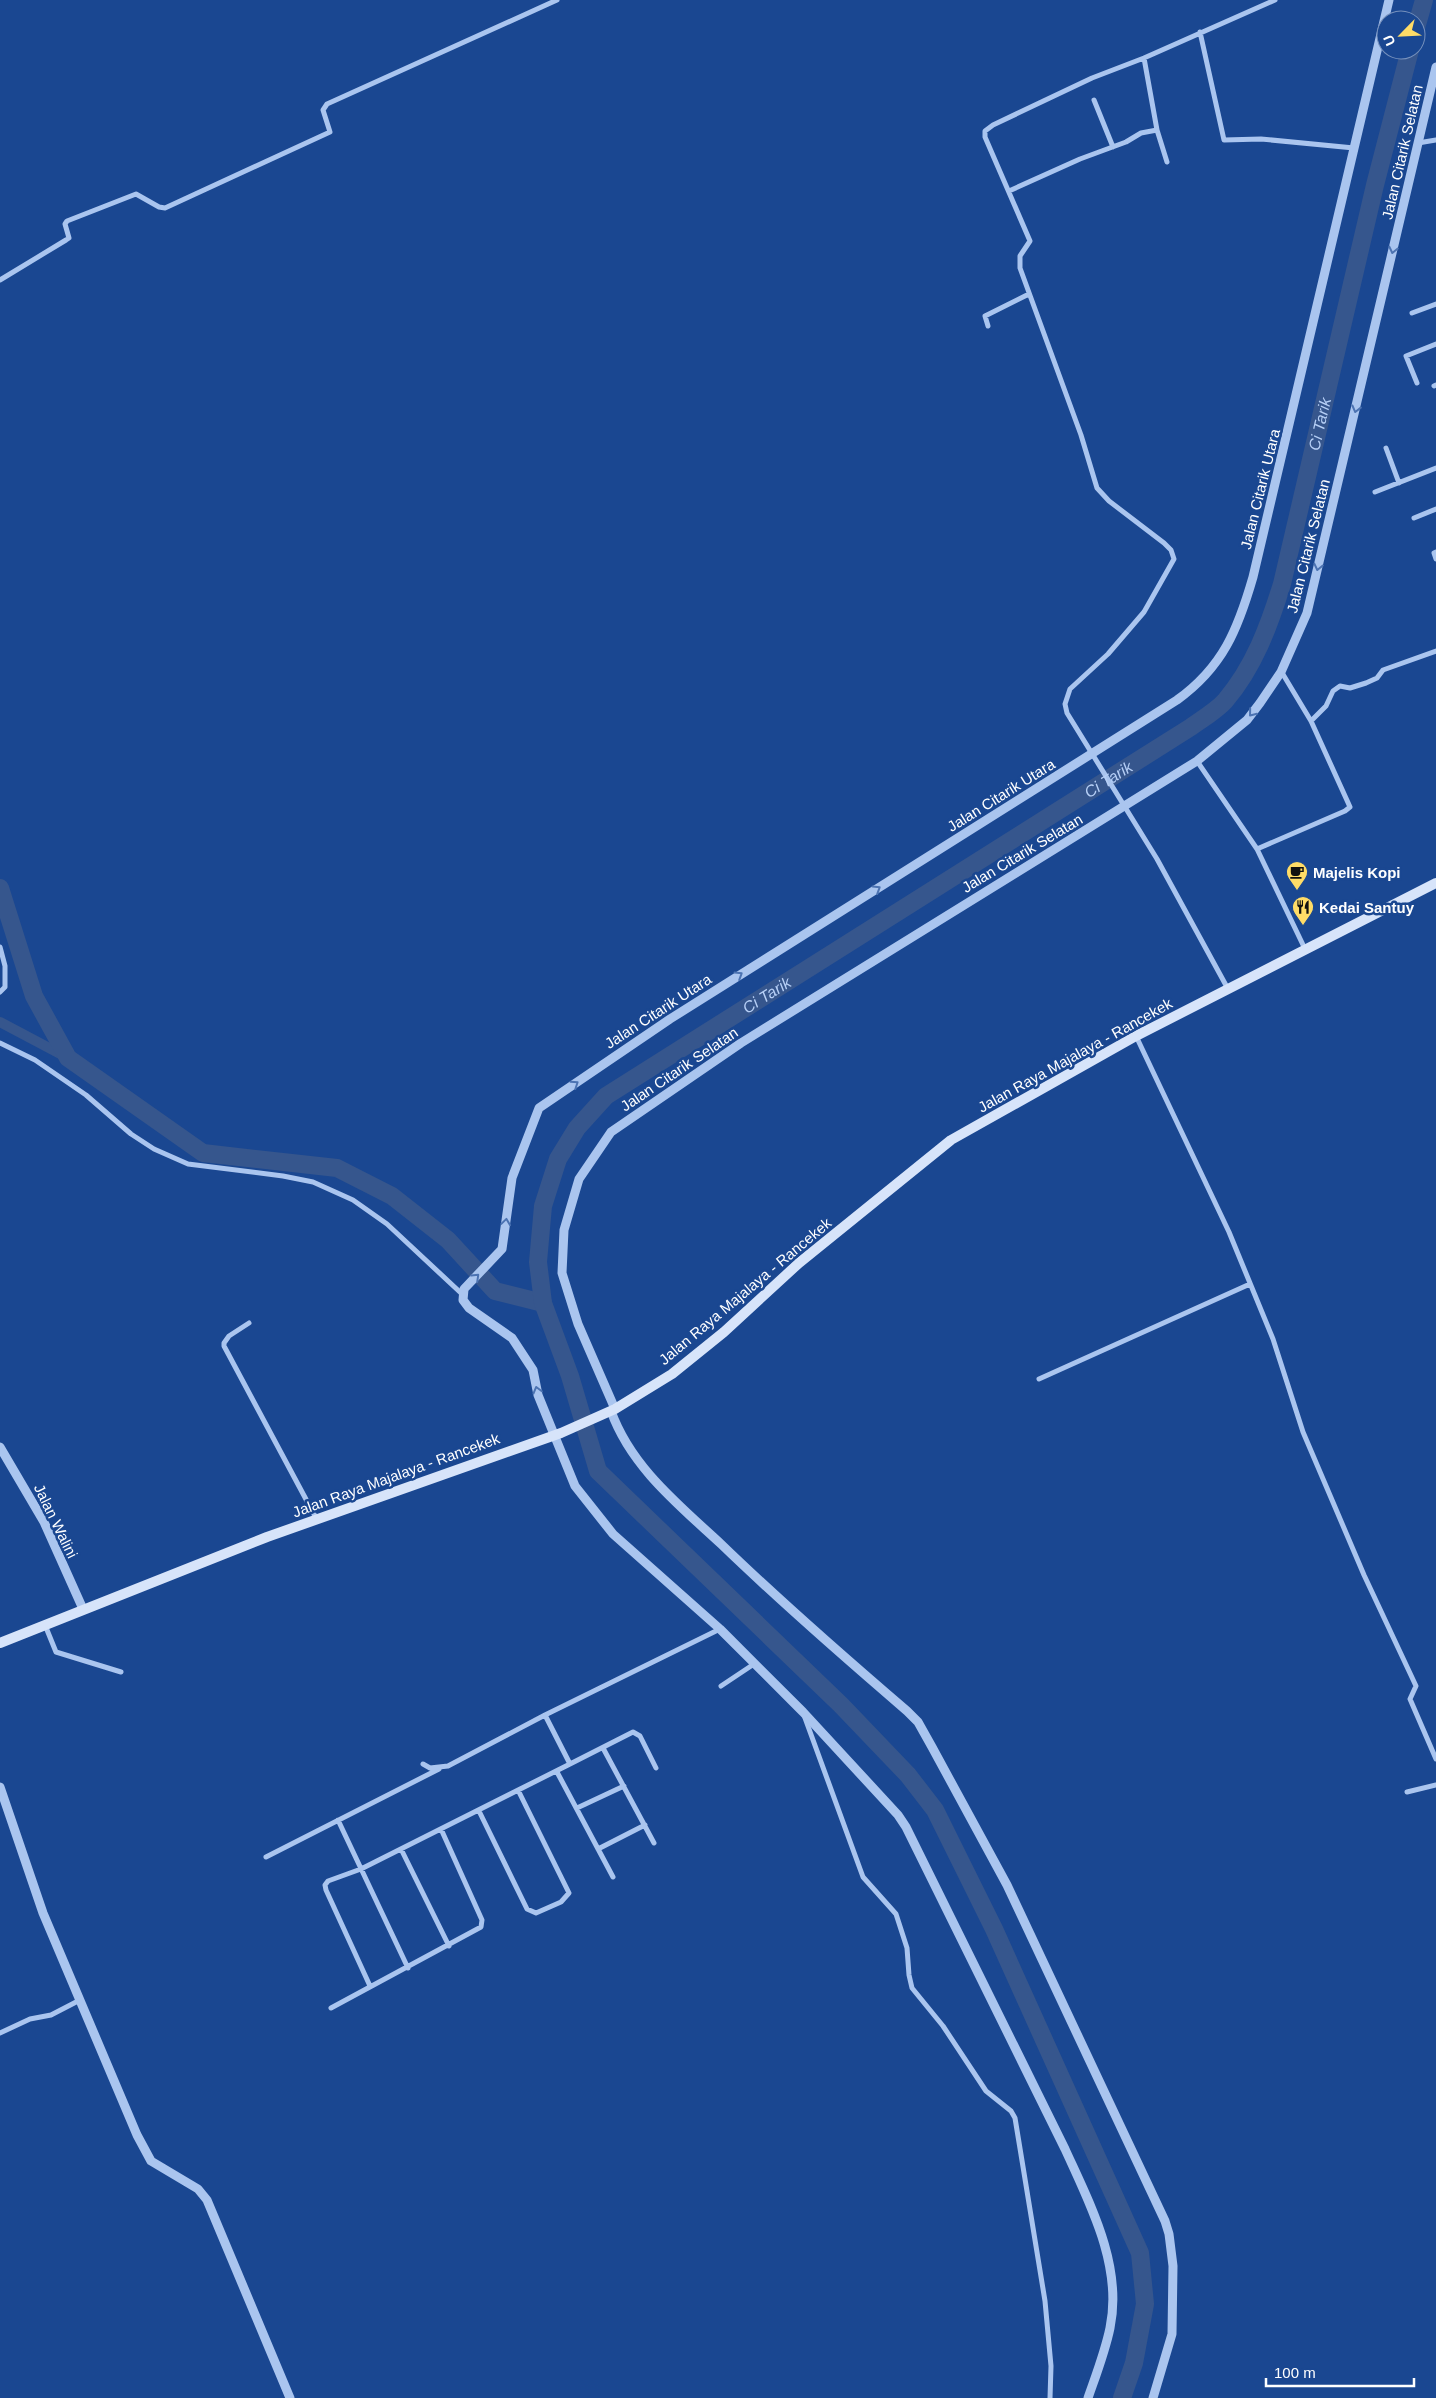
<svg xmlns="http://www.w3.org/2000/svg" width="1436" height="2398" viewBox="0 0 1436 2398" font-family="Helvetica,sans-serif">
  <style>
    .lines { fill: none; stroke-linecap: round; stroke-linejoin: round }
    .canal { stroke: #36568d; stroke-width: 10 }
    .river { stroke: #36568d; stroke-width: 18 }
    .minor { stroke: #aac5ef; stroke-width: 5 }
    .tertiary { stroke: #aac5ef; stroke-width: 9 }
    .secondary { stroke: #d7e4fa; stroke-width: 10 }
    .oneway { stroke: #4c73b2 }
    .labels { text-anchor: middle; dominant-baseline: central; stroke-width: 5; stroke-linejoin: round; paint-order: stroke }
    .street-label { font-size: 15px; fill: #fff; stroke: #1a4791 }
    .poi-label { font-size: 15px; font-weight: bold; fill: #fff; stroke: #1a4791; text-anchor: start }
    .water-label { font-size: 16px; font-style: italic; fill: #b6cff6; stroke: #1a4791 }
  </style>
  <rect width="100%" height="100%" fill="#1a4791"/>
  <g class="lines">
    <path class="canal" d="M0,1022l68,36"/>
    <g class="river">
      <path d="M1416,28l8,-28"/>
      <path d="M0,888l34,108 34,62 135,95 134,15 55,28 56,44 47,51 48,12"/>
      <path id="s1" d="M1122,2398l12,-35 11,-59 -5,-51 -146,-324 -59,-119 -27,-35 -67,-70 -243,-234 -28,-95 -27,-73 -5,-41 5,-56 15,-47 19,-31 29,-32 585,-369c11,-8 25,-16 34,-26 29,-34 44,-75 57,-117l93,-399 35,-135"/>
    </g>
    <path class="minor" d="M1200,32l24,108 37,-1 93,9
      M1144,58l13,72 10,32
      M1094,100l19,47
      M1418,143l18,-3
      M1009,191l71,-32 46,-17 15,-9 16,-3
      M0,280l66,-40 3,-2 -4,-14 2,-3 69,-27 23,13 6,1 165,-76 -7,-22 4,-6 230,-104
      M1412,313l24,-9
      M988,326l-3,-10 44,-22
      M1417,383l-11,-27 30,-12
      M1434,386l2,-1
      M1386,448l13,35
      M1375,492l61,-24
      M1414,518l22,-9
      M1436,552l-2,1 2,6
      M1311,721l15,-15 7,-15 7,-5 10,2 16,-5 11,-5 6,-8 53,-19
      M1197,761l60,88 48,100
      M1257,849l88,-38 5,-4 -39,-86 -30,-50
      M0,947l5,19v21l-5,5
      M1228,989l-71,-130 -90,-146 -2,-9 5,-15 38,-35 36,-42 30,-53 -3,-9 -7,-7 -55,-42 -12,-13 -16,-53 -61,-167v-12l10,-15 -45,-104v-6l8,-6 99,-47 52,-20 131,-58
      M1136,1036l93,196 44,107 30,93 61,143 52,111 -6,13 26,60
      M0,1043l35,17 51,35 45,39 23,15 34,15 95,12 30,6 40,18 34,24 75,70
      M249,1323l-20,13 -5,7v3l92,172
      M1039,1379l211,-95
      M45,1625l11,27 65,20
      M721,1686l33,-22
      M545,1715l175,-86
      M805,1718l58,159 33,37 11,34 2,27 3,13 31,38 43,65 25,20 4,7 30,183 6,65 -1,32
      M603,1748l51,95
      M570,1764l63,-32 7,4 16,32
      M557,1772l56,105
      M1407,1792l29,-7
      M577,1808l47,-22
      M479,1811l48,98 9,4 25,-11 8,-9 -51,-103
      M338,1820l70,148
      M401,1849l48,97
      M598,1849l47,-24
      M266,1857l173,-88
      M370,1986l-44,-96 -1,-5 3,-4 33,-12 209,-105 -25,-49 -97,51 -18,2 -7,-4
      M331,2008l150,-81 1,-7 -41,-91
      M0,2033l30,-14 21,-4 29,-15"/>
    <path class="tertiary" d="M615,1409l-37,-85 -16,-51 2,-43 15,-51 32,-47 130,-89 456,-282 50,-41 13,-17 21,-31 26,-59 129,-546
      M611,1411c20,56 68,94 110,133 60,58 123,113 186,167l11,11 14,25 75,138 158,336 4,13 4,32 -1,68 -19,64
      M0,1447l44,75 39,87
      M0,1787l43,126 94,222 14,26 47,28 9,11 83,198
      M1088,2398c8,-23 17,-46 22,-70 13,-62 -20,-124 -45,-179l-159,-322 -8,-12 -95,-103 -83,-83 -107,-95 -38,-48 -37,-91 -5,-25 -21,-32 -43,-30 -6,-8 1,-11 38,-40 10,-71 27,-70 131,-89 507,-319c46,-33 61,-71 76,-123l136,-577"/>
    <path class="secondary" d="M0,1643l267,-106 294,-104 54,-24 57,-35 52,-42 75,-69 152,-123 185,-104 300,-153"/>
  </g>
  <defs><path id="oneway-chevron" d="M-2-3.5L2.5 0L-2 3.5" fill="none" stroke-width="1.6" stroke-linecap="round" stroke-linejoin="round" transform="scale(1.25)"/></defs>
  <g class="oneway">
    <use href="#oneway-chevron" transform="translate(1393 250) rotate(103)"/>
    <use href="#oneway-chevron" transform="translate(1356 409) rotate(104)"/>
    <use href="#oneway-chevron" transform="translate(1318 567) rotate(103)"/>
    <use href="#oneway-chevron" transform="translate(1252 713) rotate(129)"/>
    <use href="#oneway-chevron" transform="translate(877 889) rotate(-32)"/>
    <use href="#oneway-chevron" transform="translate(739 975) rotate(-32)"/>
    <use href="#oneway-chevron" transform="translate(575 1084) rotate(-34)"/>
    <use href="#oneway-chevron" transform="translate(506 1222) rotate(-82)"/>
    <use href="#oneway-chevron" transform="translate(476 1277) rotate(-44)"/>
    <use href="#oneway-chevron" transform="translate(537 1390) rotate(-105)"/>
  </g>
  <defs>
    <g id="cafe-pin" transform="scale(1.125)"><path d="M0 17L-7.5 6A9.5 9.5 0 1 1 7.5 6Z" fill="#ffdc67" stroke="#1a4791"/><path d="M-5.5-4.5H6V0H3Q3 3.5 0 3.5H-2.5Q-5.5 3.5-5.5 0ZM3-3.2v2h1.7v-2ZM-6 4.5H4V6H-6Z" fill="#111"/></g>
    <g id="restaurant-pin" transform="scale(1.125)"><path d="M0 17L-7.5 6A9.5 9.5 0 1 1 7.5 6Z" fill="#ffdc67" stroke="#1a4791"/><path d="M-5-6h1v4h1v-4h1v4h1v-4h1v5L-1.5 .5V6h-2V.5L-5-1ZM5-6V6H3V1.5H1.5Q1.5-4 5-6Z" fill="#111"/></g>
  </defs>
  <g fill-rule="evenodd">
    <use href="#cafe-pin" x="1297" y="872"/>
    <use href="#restaurant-pin" x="1303" y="907"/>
  </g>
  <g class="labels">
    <g class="street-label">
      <text transform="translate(1402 152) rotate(-77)">Jalan Citarik Selatan</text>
      <text transform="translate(1260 489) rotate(-76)">Jalan Citarik Utara</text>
      <text transform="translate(1308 546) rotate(-76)">Jalan Citarik Selatan</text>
      <text transform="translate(1001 795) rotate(-32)">Jalan Citarik Utara</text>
      <text transform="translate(1022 853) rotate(-31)">Jalan Citarik Selatan</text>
      <text transform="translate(658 1011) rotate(-33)">Jalan Citarik Utara</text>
      <text transform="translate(1075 1055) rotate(-29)">Jalan Raya Majalaya - Rancekek</text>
      <text transform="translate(679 1069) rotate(-34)">Jalan Citarik Selatan</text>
      <text transform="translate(745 1291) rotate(-40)">Jalan Raya Majalaya - Rancekek</text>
      <text transform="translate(396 1475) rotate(-20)">Jalan Raya Majalaya - Rancekek</text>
      <text transform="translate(56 1521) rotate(64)">Jalan Walini</text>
    </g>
    <g class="poi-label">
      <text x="1313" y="872">Majelis Kopi</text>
      <text x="1319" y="907">Kedai Santuy</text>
    </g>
    <g class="water-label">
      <text stroke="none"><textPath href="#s1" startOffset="2548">Ci Tarik</textPath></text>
      <text stroke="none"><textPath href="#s1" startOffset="2112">Ci Tarik</textPath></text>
      <text stroke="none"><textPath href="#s1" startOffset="1708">Ci Tarik</textPath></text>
    </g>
  </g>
  <g transform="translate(1401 35) rotate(246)"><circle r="24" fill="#1a4791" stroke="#7691bd"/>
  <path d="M0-4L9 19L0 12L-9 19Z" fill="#ffdc67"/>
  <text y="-8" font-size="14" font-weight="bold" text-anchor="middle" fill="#ffffff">U</text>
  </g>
  <path d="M1266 2378v8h148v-8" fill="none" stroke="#ffffff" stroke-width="2.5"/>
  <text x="1274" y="2378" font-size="15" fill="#ffffff" stroke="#1a4791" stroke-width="4" paint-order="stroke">100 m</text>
</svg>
